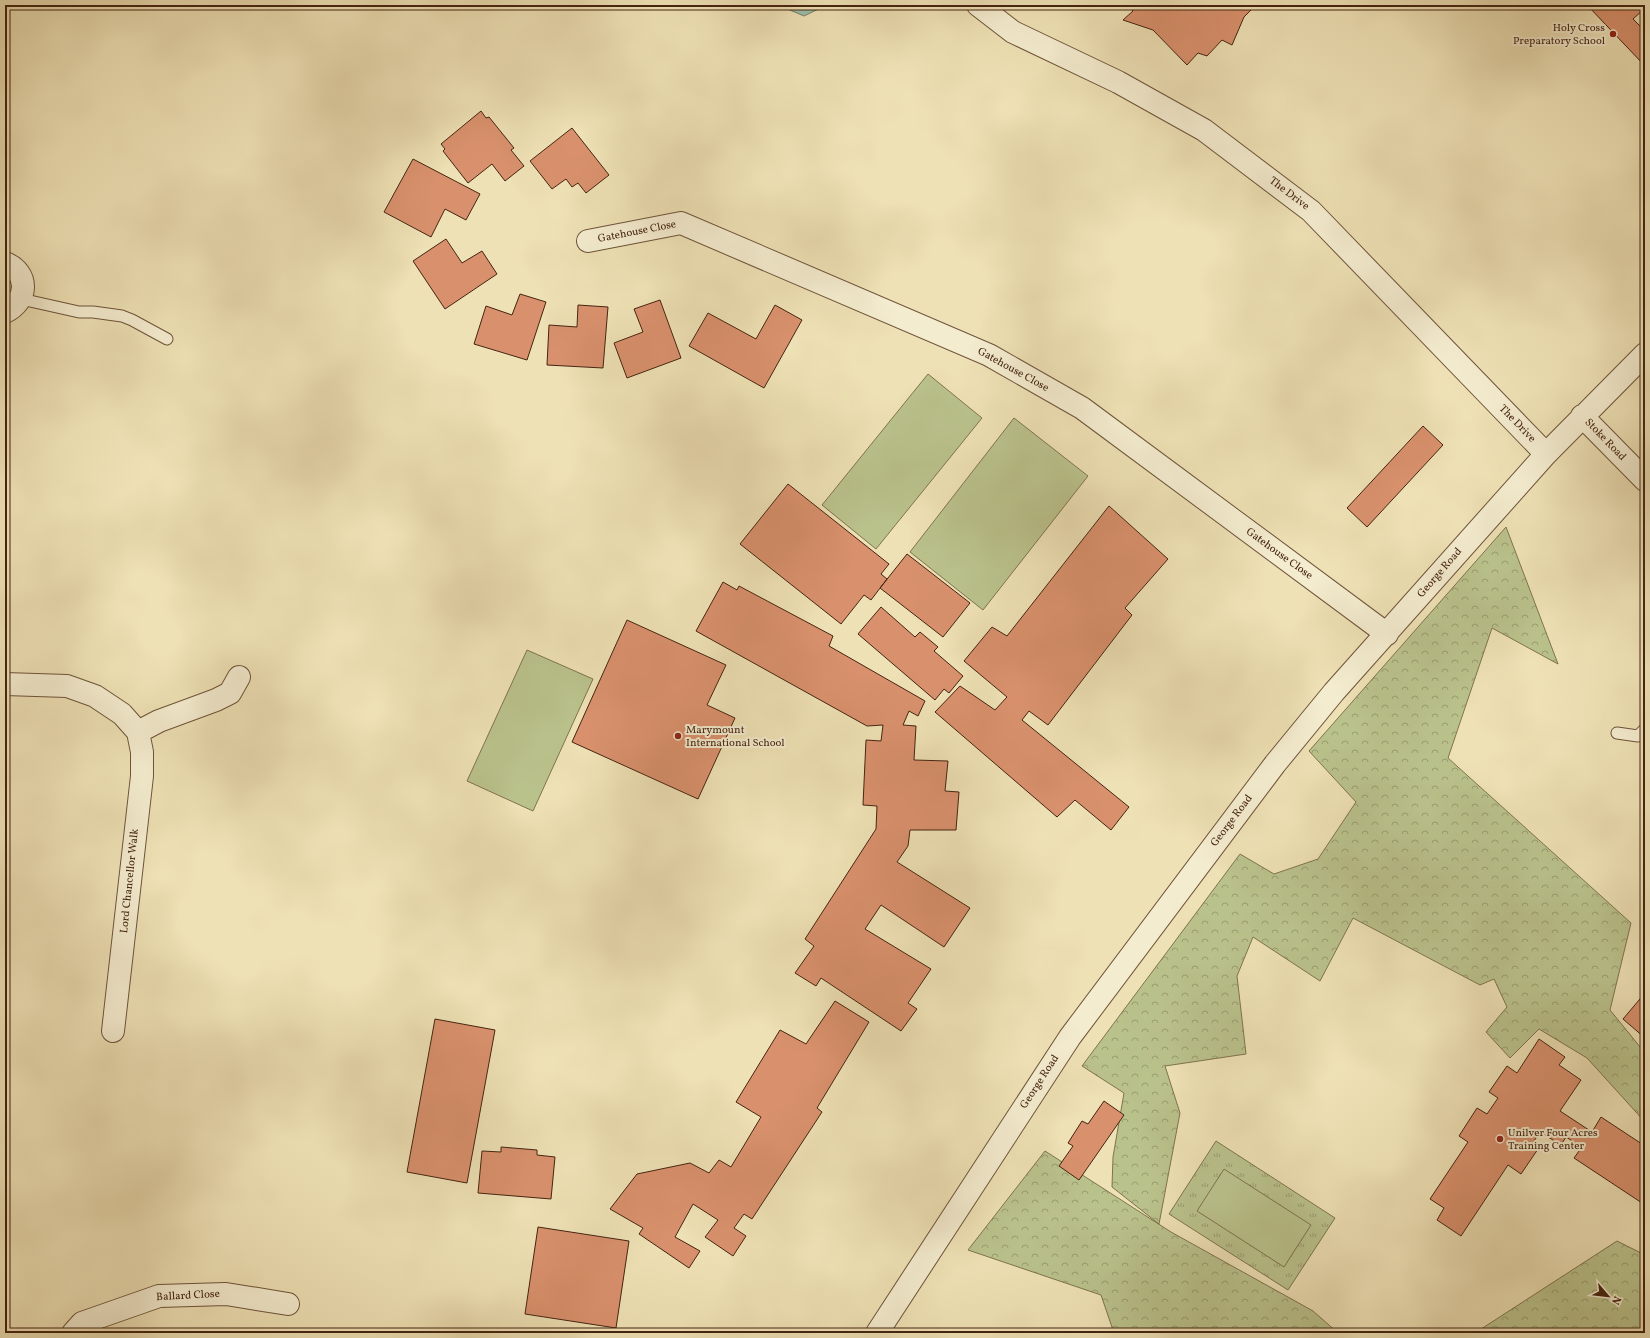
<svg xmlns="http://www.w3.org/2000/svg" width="1650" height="1338" viewBox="0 0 1650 1338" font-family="Vollkorn,serif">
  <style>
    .forest { fill: url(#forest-crowns); stroke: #7f734e }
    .park { fill: url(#park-tufts); stroke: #7f734e }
    .pitch { fill: #bac28c; stroke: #7f734e }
    .water { fill: #9abea9; stroke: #78806c }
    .building { fill: #d9916d; stroke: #442410 }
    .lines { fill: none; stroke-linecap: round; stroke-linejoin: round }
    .lane-casing { stroke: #6e5339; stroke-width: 13 }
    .street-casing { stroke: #6e5339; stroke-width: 24 }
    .lane { stroke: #f4eccf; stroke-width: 11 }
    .street { stroke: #f4eccf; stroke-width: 22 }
    .poi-dot { fill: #8f2418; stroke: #f4eccf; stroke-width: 1.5 }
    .labels { text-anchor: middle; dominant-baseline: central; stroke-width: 4; stroke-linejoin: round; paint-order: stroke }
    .poi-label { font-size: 11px; fill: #442410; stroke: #f4eccf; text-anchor: start }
    .street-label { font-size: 11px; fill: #442410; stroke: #f4eccf }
  </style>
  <defs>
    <pattern id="forest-crowns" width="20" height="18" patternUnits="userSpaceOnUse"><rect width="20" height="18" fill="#bac28c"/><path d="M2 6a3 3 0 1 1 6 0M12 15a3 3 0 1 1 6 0" fill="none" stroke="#999d71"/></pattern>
    <pattern id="park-tufts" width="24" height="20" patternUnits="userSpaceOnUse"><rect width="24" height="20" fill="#bac28c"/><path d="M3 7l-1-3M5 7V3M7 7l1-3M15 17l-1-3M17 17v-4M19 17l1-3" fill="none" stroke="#999d71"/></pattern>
  </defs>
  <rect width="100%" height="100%" fill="#eee1b5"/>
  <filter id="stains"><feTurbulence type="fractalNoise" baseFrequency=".005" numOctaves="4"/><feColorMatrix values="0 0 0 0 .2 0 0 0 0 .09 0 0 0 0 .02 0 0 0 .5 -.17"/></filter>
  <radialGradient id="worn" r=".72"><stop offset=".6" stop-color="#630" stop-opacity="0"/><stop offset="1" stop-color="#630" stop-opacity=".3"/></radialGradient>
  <path class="forest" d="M1506,527l52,137 -66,-36 -44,130 183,165 -21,87 35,43v69l-58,-64 -48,-29 -29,29 -24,-26 21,-25 -13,-28 -14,6 -127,-67 -33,63 -67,-44 -16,39 9,78 -81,12 15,47 -21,111 -47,-37 1,-30 11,-64 -42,-27 158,-212 34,20 44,-15 38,-57 -47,-51z
    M1045,1151l126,81 142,79 25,22h-224l-13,-38 -133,-45z
    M1617,1241l28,14v78h-170z"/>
  <path class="park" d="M1216,1141l119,77 -47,72 -119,-76z"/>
  <path class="pitch" d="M928,374l54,44 -106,131 -54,-44z
    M1014,418l74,58 -105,134 -73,-58z
    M527,650l66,29 -60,132 -66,-30z
    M1224,1169l87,56 -27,42 -87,-56z"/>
  <path class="water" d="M778,5h49l-23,11z"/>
  <path class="building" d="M1128,5h128l-12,12 -12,28 -10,-5 -15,16 -9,-3 -11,12 -34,-35 -30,-10 10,-9z
    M1587,5h58v5l-1,-1 -11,10 12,12v35z
    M481,111l5,7 3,-1 25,31 -3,2 13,16 -19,15 -13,-17 -24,19 -25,-32 2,-2 -4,-5z
    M572,128l37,47 -23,18 -8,-10 -6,4 -6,-8 -14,10 -22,-28z
    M413,159l67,35 -14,26 -21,-11 -14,28 -47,-25z
    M446,239l16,24 20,-12 15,23 -52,35 -32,-48z
    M520,294l26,8 -19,58 -53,-16 12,-38 26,9z
    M660,300l21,58 -54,20 -13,-35 29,-11 -9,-23z
    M578,305l30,2 -5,61 -56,-3 2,-40 28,2z
    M775,305l27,15 -38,68 -75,-42 19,-33 48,26z
    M1423,426l20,19 -76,82 -20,-19z
    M788,484l101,80 -8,10 6,5 -16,21 -7,-5 -23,29 -101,-80z
    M1109,506l59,53 -43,49 7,7 -84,110 -19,-14 -7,9 107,87 -18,23 -36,-30 -18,17 -122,-105 25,-26 35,24 12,-13 -43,-36 28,-34 15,9z
    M907,554l63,49 -27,34 -63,-49z
    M723,582l14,8 2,-4 94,50 -4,10 96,55 -7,15 -9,-5 -6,14 13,1 -2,34 34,1 -3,30 14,1 -3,38h-46l-2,16 -11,16 73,46 -26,39 -63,-42 -16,24 66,40 -23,34 9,6 -16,22 -80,-53 -5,8 -21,-13 19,-27 -9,-7 71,-110 1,-23 -14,-1 3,-65 15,1 2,-16 -16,1 -171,-95z
    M881,607l34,30 5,-5 18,15 -4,4 29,25 -14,17 -5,-4 -9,11 -77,-66z
    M627,620l99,45 -19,40 28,13 -37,81 -126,-57z
    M1645,993v45l-22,-19z
    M835,1001l34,21 -52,86 5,4 -70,107 -8,-5 -10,14 12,8 -13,20 -28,-19 13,-17 -25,-16 -18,33 25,14 -11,17 -50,-34 4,-6 -33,-19 27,-35 53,-11 19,10 10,-13 12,7 30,-50 -25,-15 44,-72 26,14z
    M435,1019l60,11 -28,153 -60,-11z
    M1539,1039l26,18 -6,8 22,15 -21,31 32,21 9,-15 44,29v59l-71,-47 8,-11 -16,-10 -5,8 -21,-13 -8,12 6,5 -17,25 -13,-9 -47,71 -24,-16 7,-12 -14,-9 38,-57 -9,-6 18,-28 10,6 11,-16 -9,-6 18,-26 10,7z
    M1104,1101l20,14 -45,65 -20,-14 14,-20 -5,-3 14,-22 6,3z
    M501,1147l36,3v5l18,2 -4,42 -73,-6 4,-42 19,1z
    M538,1227l91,14 -13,87 -91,-14z"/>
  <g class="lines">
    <g class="lane-casing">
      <path id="lane" d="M21,299l58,13h14l29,4 10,4 35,19
        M1617,733l21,3 7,-7"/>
    </g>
    <g class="street-casing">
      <path id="street" d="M978,5l35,27 105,50 86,48 107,81 235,243
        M588,241l93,-18 308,132 93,53 305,226
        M5,263c25,10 23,38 0,49
        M1582,416l63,64
        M5,684l62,2 28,10 27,18 16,18 4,20v24l-29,255
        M138,732l21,-11 57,-21 14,-7 9,-16
        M73,1333l9,-10 77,-27 67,-2 62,10
        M877,1333l193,-296 205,-273 59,-72 212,-238 99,-100"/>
    </g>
    <use href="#lane" class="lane"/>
    <use href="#street" class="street"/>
  </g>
  <g class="poi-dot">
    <circle cx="1613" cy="34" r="4"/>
    <circle cx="678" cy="736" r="4"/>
    <circle cx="1500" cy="1139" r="4"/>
  </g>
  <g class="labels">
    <g class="poi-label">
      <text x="1605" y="28" text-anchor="end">Holy Cross<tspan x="1605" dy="13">Preparatory School</tspan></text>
      <text x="686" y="730">Marymount<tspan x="686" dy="13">International School</tspan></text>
      <text x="1508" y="1133">Unilver Four Acres<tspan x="1508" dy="13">Training Center</tspan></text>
    </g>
    <g class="street-label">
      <text transform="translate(1289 194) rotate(37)">The Drive</text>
      <text transform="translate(637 232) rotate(-11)">Gatehouse Close</text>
      <text transform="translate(1013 370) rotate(29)">Gatehouse Close</text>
      <text transform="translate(1517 424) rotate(46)">The Drive</text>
      <text transform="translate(1605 440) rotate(46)">Stoke Road</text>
      <text transform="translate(1279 554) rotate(36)">Gatehouse Close</text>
      <text transform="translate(1440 573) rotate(-49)">George Road</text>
      <text transform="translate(1232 821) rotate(-53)">George Road</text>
      <text transform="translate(130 881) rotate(-84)">Lord Chancellor Walk</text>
      <text transform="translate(1040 1082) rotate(-57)">George Road</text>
      <text transform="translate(188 1296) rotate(-3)">Ballard Close</text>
    </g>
  </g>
  <rect width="1650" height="1338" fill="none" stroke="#eee1b5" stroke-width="20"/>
  <rect x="6" y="6" width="1638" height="1326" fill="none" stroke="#442410" stroke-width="2"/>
  <rect x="10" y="10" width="1630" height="1318" fill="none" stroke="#442410"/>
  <g transform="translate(1608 1296) rotate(118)" stroke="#f4eccf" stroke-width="3" paint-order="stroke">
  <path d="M0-3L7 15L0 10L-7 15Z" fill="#442410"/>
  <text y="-6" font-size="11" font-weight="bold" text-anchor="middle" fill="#442410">N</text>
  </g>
  <rect width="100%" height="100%" filter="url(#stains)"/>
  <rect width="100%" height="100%" fill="url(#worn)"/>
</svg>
